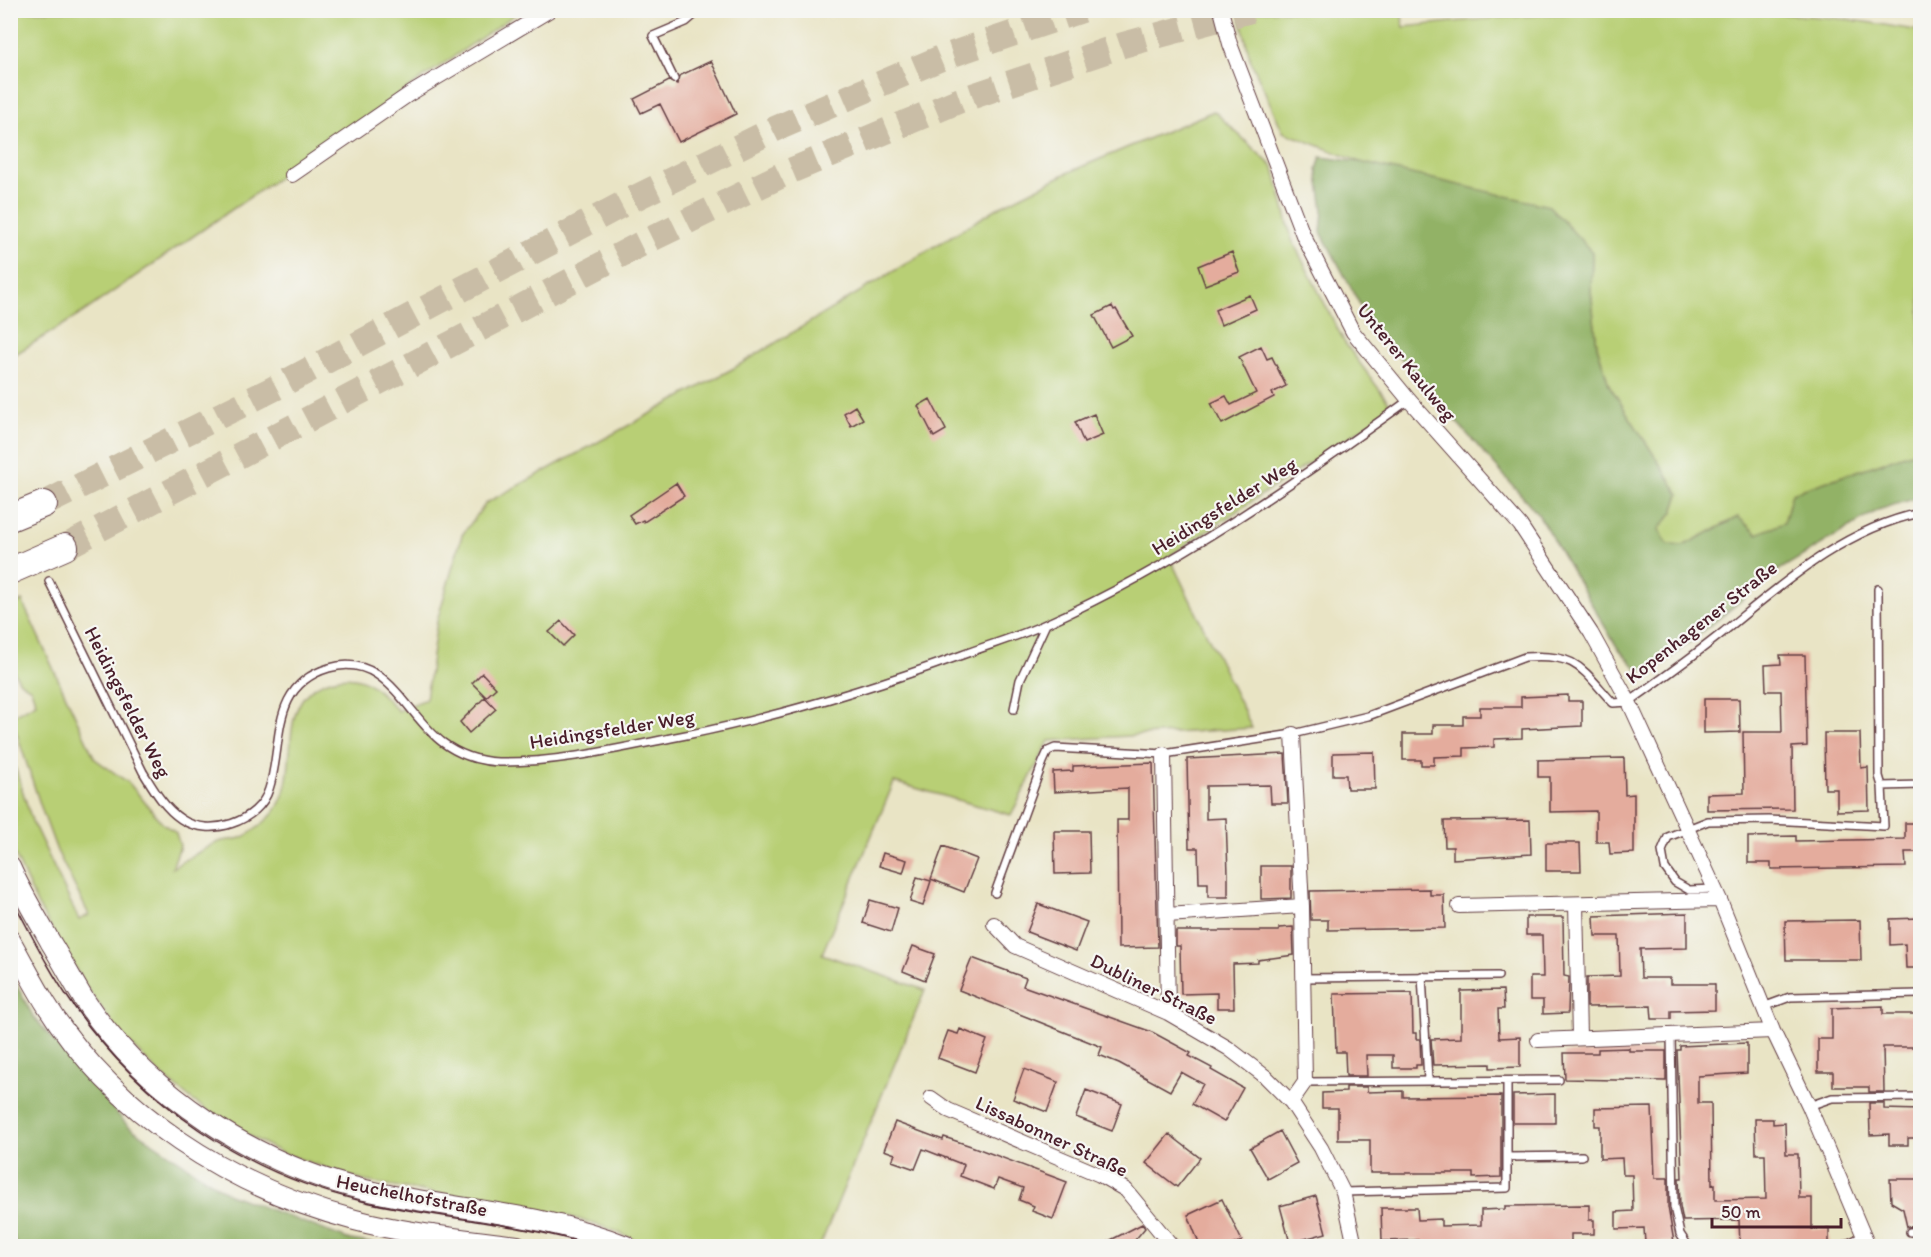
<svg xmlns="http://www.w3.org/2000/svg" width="1931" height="1257" viewBox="0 0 1931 1257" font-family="Itim,sans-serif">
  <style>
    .green { fill: #b8cf74; stroke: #817750; stroke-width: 1.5 }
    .forest { fill: #92b266; stroke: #6e6848; stroke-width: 1.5 }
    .building { fill: #e4ac9d }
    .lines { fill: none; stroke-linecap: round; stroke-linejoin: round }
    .highway-tunnel { stroke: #c9bda6; stroke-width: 26; stroke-dasharray: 26 13; stroke-linecap: butt }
    .lane-casing { stroke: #623d42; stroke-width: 10 }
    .street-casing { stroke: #623d42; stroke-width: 16 }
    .secondary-casing { stroke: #623d42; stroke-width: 22 }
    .highway-casing { stroke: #623d42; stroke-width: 28 }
    .lane { stroke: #fff; stroke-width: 7 }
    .street { stroke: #fff; stroke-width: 14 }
    .secondary { stroke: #fff; stroke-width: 20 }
    .highway { stroke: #fff; stroke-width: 26 }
    .tram { stroke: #4a1f2b; stroke-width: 1.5 }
    .labels { text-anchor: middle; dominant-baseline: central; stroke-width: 4.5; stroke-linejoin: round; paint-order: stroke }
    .street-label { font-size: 20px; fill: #4a1f2b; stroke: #f6f6f2 }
  </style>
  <rect width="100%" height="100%" fill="#f6f6f2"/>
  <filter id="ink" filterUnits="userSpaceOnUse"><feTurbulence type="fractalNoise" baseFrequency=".0167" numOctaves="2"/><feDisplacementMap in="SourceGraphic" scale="12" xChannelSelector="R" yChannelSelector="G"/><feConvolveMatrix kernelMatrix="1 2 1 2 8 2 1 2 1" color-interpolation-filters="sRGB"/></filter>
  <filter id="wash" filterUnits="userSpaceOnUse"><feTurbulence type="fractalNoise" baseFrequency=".008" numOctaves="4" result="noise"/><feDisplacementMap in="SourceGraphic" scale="24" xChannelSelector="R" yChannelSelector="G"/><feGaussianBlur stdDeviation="1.35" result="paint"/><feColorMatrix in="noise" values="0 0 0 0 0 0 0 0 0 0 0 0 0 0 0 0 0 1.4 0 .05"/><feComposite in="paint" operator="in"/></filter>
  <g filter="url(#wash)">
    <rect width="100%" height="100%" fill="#e9e4c5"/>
    <path class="green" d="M11,11h509l-441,304 -68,42z
      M1239,11h162l3,16c138,-15 279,-23 417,-10 34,2 67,9 99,14v419l-128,43 -8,30 -27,11 -19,-17 -55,29 -15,-1 -10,-16 15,-17 6,-18 -70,-109 -12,-39 -6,-55 1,-39 -309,-120 -33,-73z
      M1214,111l60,57 18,72 53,103 48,65 -224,148 83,172 -203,13 -38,74 -117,-33 -72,172 103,36 -105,256h-172l-38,-17 -42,-13 -204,-35 -84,-29 -50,-26 -38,-26 -36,-30 -38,-39 -31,-43 -49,-82 -27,-60 -1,-95 22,70 47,99 10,-5 -32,-64 -14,-38 -32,-97 25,-13 -5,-14 -11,-7 -9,-15v-61l11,-5 73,158 34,24 33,40 14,10 4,13 -8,22c14,-8 29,-18 44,-25 8,-4 19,-2 27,-6 9,-4 26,-18 32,-26 30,-43 -6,-116 59,-132 30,-8 46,12 64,32l28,-12 11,-78 25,-86 24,-32 248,-135 267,-162 66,-33z"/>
    <path class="forest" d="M1321,157l39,5 189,44 43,46 -1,39 6,55 12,39 70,109 -6,18 -14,17 9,16 15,1 55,-29 19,17 27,-11 8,-30 128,-43v47l-42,13 -99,60 -120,97 -19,5 -23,-25 -79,-133 -167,-189 -50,-93 2,-22 -6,-41z
      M10,973l23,43 95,110 101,68 121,46 41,6h-373l-8,-16z"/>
    <g id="blocks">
      <path class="building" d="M711,61l25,53 -57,28 -19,-38 -19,9 -7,-14 35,-18 8,3 2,-8z
        M1232,252l7,20 -34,13 -7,-19z
        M1250,295l6,14 -35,16 -6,-15z
        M1112,306l2,4 2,-1 16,27 -21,11 -17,-32z
        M1261,346l6,13 5,-2 14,29 -14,7 2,4 -52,27 -11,-21 15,-7 5,9 25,-12 -17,-36z
        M930,399l16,31 -12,7 -16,-31z
        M855,406l8,13 -12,7 -7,-13z
        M1094,414l9,21 -19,8 -9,-21z
        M676,483l8,13 -40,26 -1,-2 -8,4 -6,-9z
        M561,621l13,14 -11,11 -14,-14z
        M1780,655h25l2,91 -15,1 1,62 -86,1v-16l37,-1 -1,-61h39l-1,-41h-15l-1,-26 16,-1z
        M482,673l14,15 -10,9 -14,-14z
        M1568,695v6h14v25l-60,3v9l-28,1v8l-30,1v8l-30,1v8h-13v-5h-18v-26h30v-9h30v-9h17v-9h41v-10z
        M485,697l11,12 -27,24 -9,-11z
        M1704,699h35l1,33 -36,1z
        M1824,733h36l1,35 7,-1 1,43 -32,1v-22h-12z
        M1374,752l1,37h-28l-1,-14h-13v-22z
        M1285,754l3,49h-17l-1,-18 -64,1v33l20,-1 2,56v23h-20v-14h-9l-1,-35h-9l-2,-89z
        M1624,758l1,37 9,-1v59l-24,1 -1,-12h-13v-31l-46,1v-35h-12v-17z
        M1153,763l5,184 -40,1 -1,-128h11v-32l-74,4 -1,-20 20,-1v-5z
        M1530,820l1,34 -78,5v-12h-8l-1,-26z
        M1905,823h15v29h-15l1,15 -135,2v-6h-23v-26l48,-1v5l109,-2z
        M1054,831h35l1,42 -35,1z
        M1546,843h34l1,28h-35z
        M943,846l34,13 -13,33 -33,-13z
        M883,853l24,7 -4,13 -24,-7z
        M1261,866h30v32l-30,1z
        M917,877l14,4 -8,25 -13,-4z
        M1430,889v6h14l1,33 -117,2v-10h-17l-1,-29z
        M870,900l28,8 -7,24 -28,-9z
        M1038,904l49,18 -11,29 -49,-19z
        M1687,913v35l-47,1 1,29h29v6h45v26l-44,1v8h-19l-1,-13 -64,1v-30l33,-1 -1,-40h-24l-1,-20z
        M1526,917h37l1,59 5,1 -1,36 -25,1v-14h-13v-23h13l-1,-42h-16z
        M1920,918v50h-14l-1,-24 -15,1v-26z
        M1860,920l1,40h-75l-1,-39z
        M1293,927l1,28 -36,5v3l-25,1 1,44h-17v-15l-36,1 -1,-48h-4v-15h103v-3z
        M913,946l22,8 -10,26 -22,-9z
        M972,958l54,20 -3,8 129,46 39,21 -2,3 23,12 -1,2 32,18 -19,34 -32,-18 11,-20 -22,-12 -11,19 -51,-28 -20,-8 3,-8 -143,-57z
        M1503,990l1,19h-6l1,29 21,-1v30l-30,1v-4l-57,1 -2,-26 30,-1v-47z
        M1412,993l1,40h3v6h4l1,26h-5v3h-23v-13h-27l1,21h-21l-1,-24h-9l-2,-58z
        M1883,1006v8h37v33h-37l1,45h-15v-5h-36v-15h-15v-33h14v-31z
        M960,1029l27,11 -12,32 -37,-14 10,-27 10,3z
        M1747,1043v30l-49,3v27h13l1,82 3,-1v16l51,-1 -1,-45h-9l-1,-35h18v5l12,-1 1,31h12l1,44h13v31h17v15l-89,2 -1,-26 -56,1 -3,-15 -1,-28h3l-5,-128h3v-4z
        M1629,1048v3h37v30l-101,-2 -1,-26h34v-4z
        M1024,1069l34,13 -11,30 -34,-13z
        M1346,1087h21v5l36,-1v6l98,-1v81l-28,1v-5h-103v-33h-32v-32h-16v-15l24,-1z
        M1086,1090l36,14 -10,27 -36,-14z
        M1555,1094v29h-42v-28z
        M1869,1103h15v6l36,1v28h-12v7h-19v-11l-19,1z
        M1652,1107l3,71h13v29l6,35 -29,1 -1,-15 -28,1v-17l17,-1 -1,-36h-9l-1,-17 -22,1v-33h-5v-18z
        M895,1122l48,18 1,-3 27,9 96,36 -14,37 -21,-8 2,-5 -15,-6 4,-12 -25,-9 -4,10 -34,-13 4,-11 -41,-16 -8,20 -23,-8 3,-7 -11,-4z
        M1280,1131l17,32 -29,16 -18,-31z
        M1169,1134l31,24 -23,29 -31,-24z
        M1890,1179h30v47l-13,1 -4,-18 -12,-7z
        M1316,1196l10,37 -36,10 -10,-37z
        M1222,1199l20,42 -12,5h-30l-12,-31z
        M1589,1205v15h5v14h-23v11l-153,1v-6l-36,1 -1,-33h36l1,12 23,-1v7l40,-1v-15l24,-1v-3z
        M1142,1224l3,4 -15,18h-31z"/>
    </g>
  </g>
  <g filter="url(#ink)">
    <use href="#blocks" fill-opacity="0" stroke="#623d42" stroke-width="1.5"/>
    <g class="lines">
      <path class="highway-tunnel" d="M44,504l229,-115 350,-185 152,-75 166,-71 141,-48
        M65,547l574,-302 151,-74 168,-70 165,-56 128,-35"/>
      <g class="lane-casing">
        <path id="lane" d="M674,79l-21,-43 33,-14 14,-12
          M49,581l94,191c10,16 21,36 38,47 28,19 78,3 88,-30 15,-44 -1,-103 60,-121 57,-17 77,47 113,74 16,12 36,19 56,20 63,1 126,-15 188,-27 94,-19 186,-47 276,-80 29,-11 58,-19 86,-32 129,-58 246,-140 361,-223
          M1878,589l1,187 3,10
          M1014,709l6,-29 26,-56
          M1715,889l-26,1 -14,-8 -10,-14 -3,-17 6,-14 40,-16 61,-1 115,6 -2,-40 38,-1
          M995,893l48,-131 5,-11 7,-3 109,6 129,-20 75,-18 157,-59c52,-4 56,11 88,46l16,-1c31,-22 63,-45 93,-69 59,-48 121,-104 198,-120
          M1422,976l6,104
          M1303,978l195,-2
          M1763,1007l27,-10 130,-3
          M1671,1035l3,172 6,27 8,12
          M1305,1082l254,-2
          M1809,1106l23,-8 88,-1
          M1507,1157l75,-1
          M1343,1192l164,-4v-106
          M1910,1232l10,-1
          M1843,1246l20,-10"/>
      </g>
      <g class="street-casing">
        <path id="street" d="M1221,10l9,34 73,191 50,97 56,68 111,125 71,108 38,69 91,198 53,131 36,75 59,140
          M292,175l116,-80 142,-85
          M1164,754l4,259
          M1576,904l3,133
          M1459,906l261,-6
          M1167,915l135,-9
          M994,924l21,22 153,67 60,35 38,29 25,25 30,46 22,44 12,54
          M1538,1040l235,-9
          M931,1098l17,12 152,65 26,15 46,56
          M1291,1102l14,-20 -3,-176 -9,-172"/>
      </g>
      <g class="secondary-casing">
        <path id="secondary" d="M10,867c12,27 27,51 41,76 11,18 21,37 32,55 63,96 172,166 282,192 88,20 177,22 261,56
          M10,940c12,21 23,43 36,64 68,110 186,184 309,216 53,14 109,19 162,26"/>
      </g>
      <g class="highway-casing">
        <path id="highway" d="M10,518l34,-14
          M10,571l55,-24"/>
      </g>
      <use href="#lane" class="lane"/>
      <use href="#street" class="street"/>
      <use href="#secondary" class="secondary"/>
      <use href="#highway" class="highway"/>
      <path class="tram" d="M10,895c20,37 39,76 63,110 69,99 172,169 289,196 77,18 156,21 231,45"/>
    </g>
  </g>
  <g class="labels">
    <g class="street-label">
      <text transform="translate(1407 362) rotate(51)">Unterer Kaulweg</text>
      <text transform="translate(1224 506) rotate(-32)">Heidingsfelder Weg</text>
      <text transform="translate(1701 622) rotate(-38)">Kopenhagener Straße</text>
      <text transform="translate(128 702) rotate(63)">Heidingsfelder Weg</text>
      <text transform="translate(612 729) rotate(-9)">Heidingsfelder Weg</text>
      <text transform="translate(1154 989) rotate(26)">Dubliner Straße</text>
      <text transform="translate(1052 1136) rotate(25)">Lissabonner Straße</text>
      <text transform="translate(412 1195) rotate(11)">Heuchelhofstraße</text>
    </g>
  </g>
  <rect width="1931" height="1257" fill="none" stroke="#f6f6f2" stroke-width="36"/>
  <path d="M1712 1218v9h129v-9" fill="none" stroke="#4a1f2b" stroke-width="3"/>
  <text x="1721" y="1218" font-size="18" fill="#4a1f2b" stroke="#f6f6f2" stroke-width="4.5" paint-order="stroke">50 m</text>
</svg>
